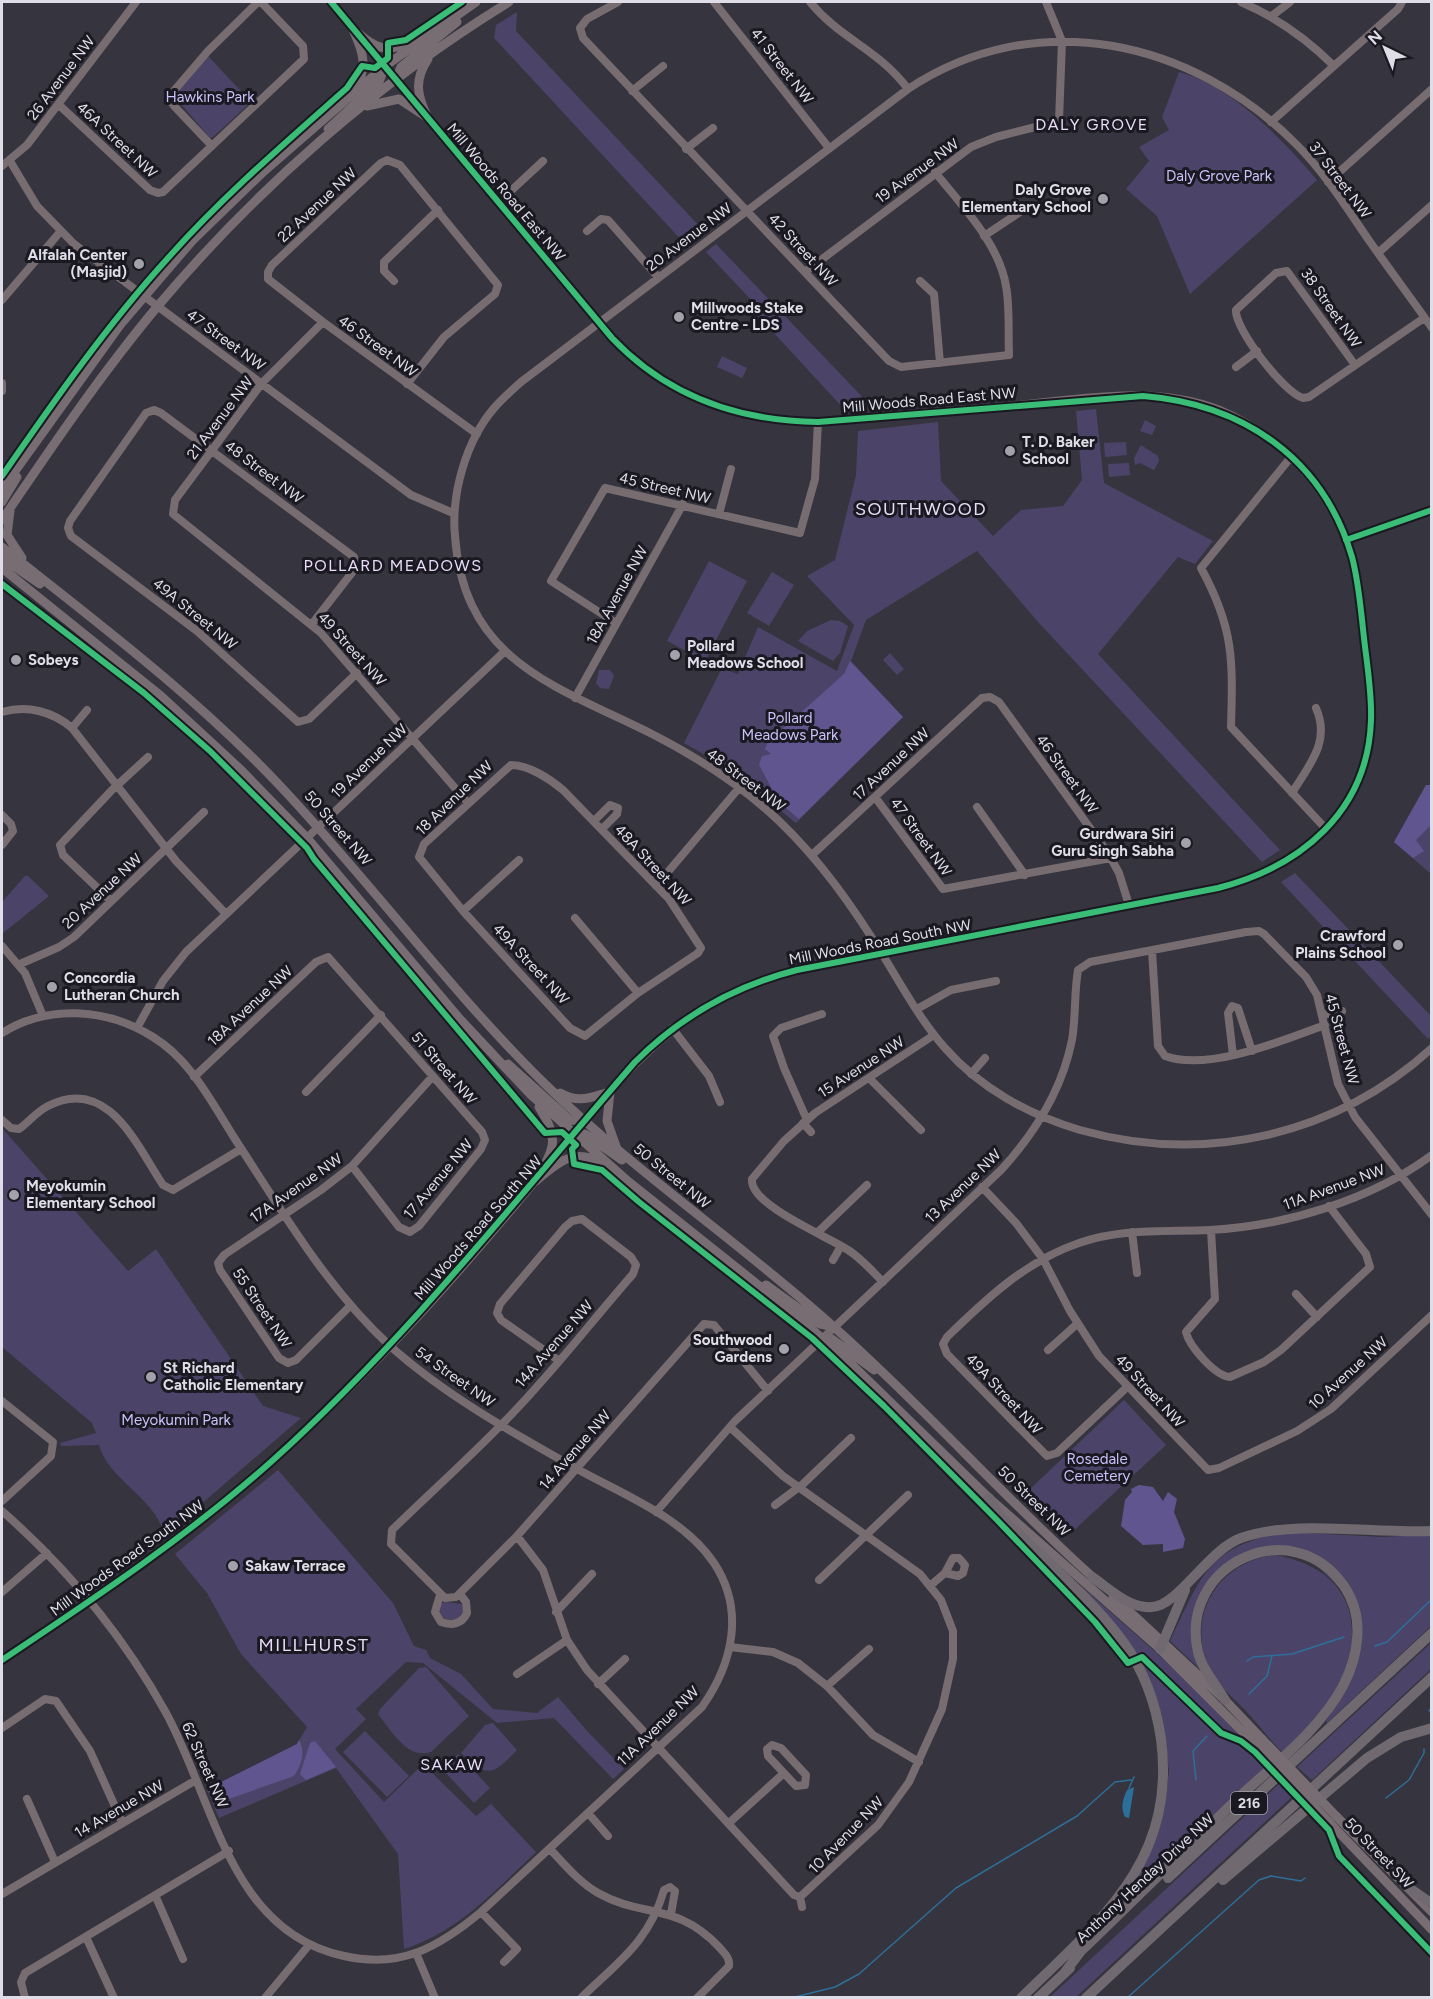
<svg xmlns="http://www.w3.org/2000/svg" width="1433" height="1999" viewBox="0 0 1433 1999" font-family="Figtree,sans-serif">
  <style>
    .green { fill: #4b4468 }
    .forest { fill: #60558f }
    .water { fill: #2d6f9b }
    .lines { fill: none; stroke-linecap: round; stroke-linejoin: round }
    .stream { stroke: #2d6f9b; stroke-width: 1.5 }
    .minor { stroke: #776c70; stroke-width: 8 }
    .major { stroke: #776d72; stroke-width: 9 }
    .highway { stroke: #706a70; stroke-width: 10 }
    .major-bridge { stroke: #776d72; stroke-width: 9 }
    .cycleway-casing { stroke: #1a1921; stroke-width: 10 }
    .cycleway { stroke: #3abd76; stroke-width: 6 }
    .poi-dot { fill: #a3a2ac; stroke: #1a1921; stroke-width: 2 }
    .labels { text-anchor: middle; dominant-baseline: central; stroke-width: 6; stroke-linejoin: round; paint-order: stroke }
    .shield { fill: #1a1921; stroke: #a3a2ac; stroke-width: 1.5 }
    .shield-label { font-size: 14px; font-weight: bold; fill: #dedde8 }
    .street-label { font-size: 15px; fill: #dedde8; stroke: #1a1921 }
    .park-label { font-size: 15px; fill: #cac2fb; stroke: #1a1921 }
    .poi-label { font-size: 15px; font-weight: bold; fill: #dedde8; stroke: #1a1921; text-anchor: start }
    .neighbourhood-label { font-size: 16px; letter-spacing: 1.5px; fill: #e8dcf8; stroke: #1a1921 }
    .quarter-label { font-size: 18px; letter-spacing: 1.5px; fill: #e8dcf8; stroke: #1a1921 }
  </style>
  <rect width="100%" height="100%" fill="#36343e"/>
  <path class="green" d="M517,12l-1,19 187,199 -18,14 -191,-206 2,-13z
    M208,56l43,46 -38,35 -3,1 -34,-40 1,-6z
    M1179,72c52,13 105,69 138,108l-127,114 -33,-78 -31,-27 23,-28 -10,-14 30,-17 -7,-13z
    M716,244l154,161 -26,4 -95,-103 4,-4 -47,-50z
    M722,356l25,12 -5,10 -25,-11z
    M1096,409l8,74 109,58 -18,23 -17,-7 -80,97 182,196 -18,12 -223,-239 -62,-72 -111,69 -15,41 52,56 -107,106 -72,-57 -40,-23 38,-75 16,6 20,-47 79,44 17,-46 -47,-49 28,-16 21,-85 2,-44 80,-9 3,59 52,55 28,-26 42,-4 19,-26 -6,-69z
    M1145,420l11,6 -4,9 -12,-4z
    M1126,442l1,13 -22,2 -1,-14z
    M1141,445l17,11 1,5 -5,9 -14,-7 -5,2 -1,-7z
    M1129,463l1,12 -21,2 -1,-13z
    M709,561l38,20 -42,80 -38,-20z
    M772,572l22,13 -25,41 -22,-13z
    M831,620l9,1 8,5 -8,27 -7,8 -35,-20 9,-10z
    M890,653l14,16 -7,6 -14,-15z
    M599,670h11l4,6 -5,13 -9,-1 -4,-5z
    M1426,785h5v89l-37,-32z
    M1295,873l136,143v20l-3,3 -147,-157z
    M25,876h3l21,20 -47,38v-32z
    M2,1128l126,143 28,-22 107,157 38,12 -123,106 -14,10c-9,-37 -55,-53 -65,-89l-38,1 -1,-3 36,-10 -4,-10 -90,-76z
    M1124,1400l42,45 -96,89 -41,-44z
    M278,1470l115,133 21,43 12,4 4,8 31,16 32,35 44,4 21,-16 30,35 36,37 -11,10 -59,-61 -57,5 -74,-60 -17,-1 -50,47 10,10 -31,30 49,53 39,-38 53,52 15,-12 45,48c-42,39 -76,79 -132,97l-6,-95 -62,-86 -117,50 -12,-28 90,-46 10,-17 -66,-73 -34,-61 -32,-39z
    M1288,1532l94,5 49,-3v92l-104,97 -1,-2 22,-34 7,-84 -52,-51 -56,1 -51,52 5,65 -31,-29c31,-65 39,-96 118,-109z
    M1276,1555c42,8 76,31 76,78 0,13 -1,28 -7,41 -14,31 -39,55 -62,79 -13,-13 -24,-28 -37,-42 -14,-15 -33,-29 -41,-49 -3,-6 -2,-13 -3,-19 -6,-46 29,-84 74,-88z
    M1080,1585l99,88 74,74 -1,3 15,17 -157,152 35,-55 21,-67 3,-27 -3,-21 -23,-79z
    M445,1602l17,2 1,8 -5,7 -13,1 -7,-11 2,-5z
    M1431,1643v26l-119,111 -15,-13z
    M426,1667l43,49 -38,36c-24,8 -40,-22 -53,-38l2,-5 39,-41z
    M493,1723l24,27c-24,25 -30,29 -56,3l24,-28z
    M365,1731l44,45 -22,21 -44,-45z
    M458,1754l32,34 -16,15 -32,-34z
    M1280,1783l13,13 -217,201h-26z"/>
  <path class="forest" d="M850,661l53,56 -104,102 -20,-17 -20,-37 3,-9 9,-2 -6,-5 3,-7 76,-68z
    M1426,785h5v40l-15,15 8,11 -11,7 -19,-16z
    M1139,1485l14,2 10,14 5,-9 9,7 -3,13 11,27 -2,9 -20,4v-8l-20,1 -22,-19 4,-26 7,-8 -1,-3z
    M299,1740c7,12 2,26 -5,36l-71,25 -8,-4 -4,-10 86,-43z
    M315,1741l21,26 -30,13 -6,-6 10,-31z"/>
  <path class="water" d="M1134,1787l-5,31 -4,-1c-5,-10 -2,-18 2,-27z"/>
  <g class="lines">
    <path class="stream" d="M1375,1646l12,-4 45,-43
      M1247,1661l6,-4 39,-3 52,-17
      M1249,1694l18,-18 5,-20
      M1429,1711l3,-4
      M1196,1780l-3,-29 14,-15
      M1129,1788l5,-11
      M1386,1798l23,-18 15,-27v-4
      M791,1998l44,-11 24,-13 97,-86 121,-72 38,-34 16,-2
      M1127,1998l132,-118 12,-4 30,5 4,-3"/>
    <path class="minor" d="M331,2l281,336c56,59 126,83 206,84 63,-7 126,-11 189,-16 69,-6 146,-23 213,4 63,27 113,82 132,148 7,24 9,50 11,76 4,28 9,57 8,86 -3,92 -71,147 -153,168l-421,82c-122,31 -176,106 -251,199
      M618,2l-31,17 -7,9 3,10 306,323 12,6 108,-12c-1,-23 1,-47 -3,-69 -7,-43 -45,-81 -71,-114
      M714,2l115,146
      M810,2c30,37 68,47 98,87
      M1241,2c37,16 65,36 93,64
      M1273,15l17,-13
      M632,91l31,-25
      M58,104l92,86 8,3 5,-1 141,-133 -1,-13 -42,-44
      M1271,122l127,-113 4,-7
      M212,146l-37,-39 -4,-5 1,-9 36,-42 50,-49
      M686,149l27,-21
      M10,161l27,45 37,38 337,251 42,18
      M2,166l25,-21 109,-143
      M1328,182l104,-93
      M499,202l44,-41
      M587,231l14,-12 7,1 50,57
      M984,236l42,-28
      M1378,253l54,-48
      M805,272l166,-125 25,-10 63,-16 3,-80 -16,-39
      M394,281l-10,-10v-9l54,-52
      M920,281l14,13 6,69
      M2,300l58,-68
      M323,322l-61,61 -87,117 -2,14 148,119 147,170
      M1432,328c-21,-30 -43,-59 -64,-89 -22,-32 -43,-66 -71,-94 -104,-105 -261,-141 -389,-56l-387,293c-9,8 -18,16 -26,25 -29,33 -44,87 -40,129 9,126 101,150 197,198 45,23 89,51 126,86 43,41 75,87 106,137 19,31 37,64 61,91 35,40 84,67 135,82 125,35 255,6 352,-82
      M1355,365l-68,-94 -11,2 -40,37c-2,18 48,83 67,88l6,-1 115,-79
      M1236,367l21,-16
      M2,383v8
      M407,384l37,-47 51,-43 3,-9 -98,-120 -13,-5 -6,3 -109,102 -4,7v7l55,43 154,112
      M1291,457l-90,111c33,60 32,92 30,159l95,102
      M719,514l12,-45
      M1346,540l86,-30
      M616,623l-65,-42 54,-93 195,45 15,-54 3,-57
      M312,624l42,-54v-13l-193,-144 -7,-3 -8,3 -76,108 -2,7 3,8 126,95 101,91 11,-3 48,-46
      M575,698l108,-194
      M2,712c25,-7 50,-1 70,16l104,133 50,53
      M72,728l15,-18
      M511,765c18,0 39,14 52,25l106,109 32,49 -3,5 -60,40 -53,43 -15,-8 -107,-117 -44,-54 5,-13z
      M1292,793c17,-28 39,-51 24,-85
      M875,797l68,92 168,-31
      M977,807l48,68
      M2,815l9,9 2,7 -11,14
      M594,821l16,-16 8,3 -1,6 -15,15
      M812,855l170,-157 8,-1 9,5 109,151 11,20 10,32
      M656,886l83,-98
      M111,901l-48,-46 -3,-10 52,-55 36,-33
      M463,911l56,-51
      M575,918l63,75
      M2,946l23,27 18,43
      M1152,951l6,95 7,10c43,16 119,-16 160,-31
      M20,964l39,-17 15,-10 130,-125
      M917,1009l34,-19 45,-9
      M1323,1015l19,-4
      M137,1028l26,-47 23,-29 319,-301
      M672,1028l37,48 11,26
      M2,1033c46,-29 105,-25 151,4 38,23 59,66 82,102 47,72 91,148 155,207 56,50 123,87 189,124 45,25 105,48 135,93 31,47 19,100 -12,144l-221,205c-42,35 -80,57 -137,44 -115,-24 -130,-157 -179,-245 -43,-77 -98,-143 -163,-200
      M1233,1055l-5,-42 4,-7 6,2 14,43
      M971,1074l14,-16
      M194,1077l122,-115 12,-5 154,175 3,8 -4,9 -62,77 -9,6 -11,-5 -47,-61
      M870,1079l51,51
      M306,1092l75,-77
      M2,1120l9,8 8,1c10,-7 17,-17 29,-23 60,-31 89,40 115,79l10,5 68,-41
      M807,1120l-23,-52 -11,-32 8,-8 41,-14
      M803,1123l8,9
      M982,1187l34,36 27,36 27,52 29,45 109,114 11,-2 78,-37 34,-22 101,-94
      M1211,1230l4,69 -29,33c3,14 29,44 44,45l34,-15 17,-12 89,-83 -4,-13 -37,-48
      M1132,1232l5,41
      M817,1233l50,-48
      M833,1260l8,-14
      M883,1282c-11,-11 -22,-24 -35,-32 -19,-13 -99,-45 -96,-71l32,-38 31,-28 119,-78
      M1296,1294l21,23
      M351,1305l-55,55 -8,3 -9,-5 -59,-88 -2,-7 6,-8 97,-65 31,-24 81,-90
      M1048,1350l29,-26
      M558,1360l-57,-40 -4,-7 3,-9 65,-77 7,-6 10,-2 49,38 5,8 -3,9c-43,49 -83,102 -129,148 -36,37 -75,72 -112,108l-1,14 54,54 11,-1 61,-61 187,-212 10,1 54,66
      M1127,1387l-70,66 -10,3 -100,-102 -4,-10 4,-7c39,-38 79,-76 132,-94 43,-15 87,-11 131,-13 75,-4 161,-30 222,-75
      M2,1401l51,41 -2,14 -49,45
      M730,1427l53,49 137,98 21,26 12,31v28l-11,50 -33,73 -31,43 -78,72
      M775,1505l28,-21 48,-46
      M656,1512l79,-91 266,-251c34,-37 61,-80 71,-130 4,-23 2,-47 6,-70l12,-8 156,-30 13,-1 5,3 42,43 11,18 21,89 17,33 77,98
      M517,1536l26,34 24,70 20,30 207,225 6,2 2,10
      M819,1580l89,-85
      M931,1585l14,-12 8,-15h6l6,7 -2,8 -5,3 -13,-3
      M2,1592l45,-39
      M440,1595l-5,17 6,10c11,4 21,2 26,-9l-1,-11 -6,-8
      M556,1612l36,-38
      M730,1647l43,5 25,11 29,23 46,49 46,27
      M2,1660c81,-54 163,-109 238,-172 109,-90 208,-201 298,-310
      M517,1674l50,-34
      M598,1684l27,-25
      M827,1686l42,-37
      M2,1728l43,-29 11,2 34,50 32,71
      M772,1745l9,3 25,27 -1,10 -9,1 -28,-30 -1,-7z
      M27,1799l28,63
      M588,1813l20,23
      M729,1823l55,-50
      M550,1849c15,16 29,33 48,44 44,25 79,9 121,54 5,6 11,10 10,19l-32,32
      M2,1894l194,-114
      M155,1895l28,64
      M481,1912l36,37 -13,13
      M86,1937l28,61
      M416,1953l19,45
      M25,1998l-4,-16 4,-9 204,-122
      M265,1998l44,-53
      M581,1998c37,-36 68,-56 83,-108l6,-3 5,4 -4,23"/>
    <path class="major" d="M353,29c25,21 31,24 62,12
      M354,32c10,22 13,34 2,57
      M396,79l5,-12 56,-45
      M367,106l32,-7 29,19
      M427,116c-10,-21 -13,-36 1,-57
      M328,129l51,-47 6,-16
      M2,489l118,-164 72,-84 71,-69 122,-106 91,-64
      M2,502l15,-25
      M10,511l-3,24 15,23
      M2,520c49,-72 99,-146 155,-213 100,-119 220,-224 352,-305
      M2,547c96,76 197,152 281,242 90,96 168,203 262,295 91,89 196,159 290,244 91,81 171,172 262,253
      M2,558l38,26
      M2,568l159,128 79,73 67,69 151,179 73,78 98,87 158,126 59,51 143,139 171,151 96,96
      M508,1064l62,56 15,1
      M560,1093c19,11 31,4 50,-1l-3,29 10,28
      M574,1134h11l37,26
      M539,1176c17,-32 19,-38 0,-69
      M536,1181c21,-18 38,-34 66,-18
      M766,1285l54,39 15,3
      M822,1339h10l42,31
      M1113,1596l112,104 37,39
      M1336,1816l96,96
      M1329,1822l103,108"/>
    <path class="highway" d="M989,1498l11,18c39,39 92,82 124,127 20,28 32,62 37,96 16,122 -61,182 -140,259
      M1092,1577c18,12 37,32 60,30 26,-1 56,-57 89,-69 52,-19 133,-4 191,-7
      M1160,1649l25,-59
      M1168,1878l264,-245
      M1223,1880l144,-122 34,-21 31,-9
      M1405,1885l27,19
      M1065,1972l16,-21c56,-54 111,-109 167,-162 34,-31 73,-62 95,-103 16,-31 22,-69 1,-100 -52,-75 -166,-22 -146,66 4,17 18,33 27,48
      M1038,1998l32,-30
      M1086,1998l346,-321"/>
    <path class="major-bridge" d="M1262,1739l74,77
      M1256,1745l73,77"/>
    <g class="cycleway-casing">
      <path id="cycleway" d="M2,476c52,-75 105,-151 166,-218 55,-62 117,-115 179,-170l15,-22 13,2 13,-10v-15l18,-3 56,-38
        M1346,540l86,-30
        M2,584l142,109 66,58 97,97 7,11 231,274 17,-1 14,13 -4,4 2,15 28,6 37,32 173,136 72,68 114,115 97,101 33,41 14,-6 79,76 20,8 14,11 74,78 10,26 93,97
        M2,1660c93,-62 186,-124 270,-199 134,-121 245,-263 363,-399 46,-46 99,-76 162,-92l421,-82c82,-21 150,-76 153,-168 1,-27 -4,-55 -7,-82 -3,-26 -5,-55 -12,-81 -29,-99 -109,-153 -209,-161l-325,26c-80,-1 -150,-25 -206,-84l-281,-336"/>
    </g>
    <use href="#cycleway" class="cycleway"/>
  </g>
  <g class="poi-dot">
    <circle cx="1103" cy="199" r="6"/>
    <circle cx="139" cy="264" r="6"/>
    <circle cx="679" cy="317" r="6"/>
    <circle cx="1010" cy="451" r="6"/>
    <circle cx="675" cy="655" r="6"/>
    <circle cx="16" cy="660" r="6"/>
    <circle cx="1186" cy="843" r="6"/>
    <circle cx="1398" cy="945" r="6"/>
    <circle cx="52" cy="987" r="6"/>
    <circle cx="14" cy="1195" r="6"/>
    <circle cx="784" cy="1349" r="6"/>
    <circle cx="151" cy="1377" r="6"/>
    <circle cx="233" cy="1566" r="6"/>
  </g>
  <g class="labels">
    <rect class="shield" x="1231" y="1792" width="36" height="22" rx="4.5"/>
    <g class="shield-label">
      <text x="1249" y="1803">216</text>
    </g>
    <g class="street-label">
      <text transform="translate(782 66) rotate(52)">41 Street NW</text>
      <text transform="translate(61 78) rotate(-53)">26 Avenue NW</text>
      <text transform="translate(117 140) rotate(43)">46A Street NW</text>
      <text transform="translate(917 171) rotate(-36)">19 Avenue NW</text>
      <text transform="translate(1340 180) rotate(53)">37 Street NW</text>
      <text transform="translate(506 192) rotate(50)">Mill Woods Road East NW</text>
      <text transform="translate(317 205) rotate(-43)">22 Avenue NW</text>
      <text transform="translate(689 237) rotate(-37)">20 Avenue NW</text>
      <text transform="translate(803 250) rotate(47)">42 Street NW</text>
      <text transform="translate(1331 308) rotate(55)">38 Street NW</text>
      <text transform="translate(226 340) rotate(36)">47 Street NW</text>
      <text transform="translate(378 346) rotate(36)">46 Street NW</text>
      <text transform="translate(929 400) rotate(-5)">Mill Woods Road East NW</text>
      <text transform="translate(220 418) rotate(-53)">21 Avenue NW</text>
      <text transform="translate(264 472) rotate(37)">48 Street NW</text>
      <text transform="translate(665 488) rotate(13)">45 Street NW</text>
      <text transform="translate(617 595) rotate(-61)">18A Avenue NW</text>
      <text transform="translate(195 614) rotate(39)">49A Street NW</text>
      <text transform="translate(352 649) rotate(48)">49 Street NW</text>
      <text transform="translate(369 761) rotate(-44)">19 Avenue NW</text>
      <text transform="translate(891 764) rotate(-43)">17 Avenue NW</text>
      <text transform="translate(1067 774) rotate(54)">46 Street NW</text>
      <text transform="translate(746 780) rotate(37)">48 Street NW</text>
      <text transform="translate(454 798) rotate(-44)">18 Avenue NW</text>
      <text transform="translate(338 828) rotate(49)">50 Street NW</text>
      <text transform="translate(921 837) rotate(54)">47 Street NW</text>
      <text transform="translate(653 865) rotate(47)">48A Street NW</text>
      <text transform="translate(102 891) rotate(-43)">20 Avenue NW</text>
      <text transform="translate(880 942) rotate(-11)">Mill Woods Road South NW</text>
      <text transform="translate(531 964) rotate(47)">49A Street NW</text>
      <text transform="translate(250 1006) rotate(-43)">18A Avenue NW</text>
      <text transform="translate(1342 1039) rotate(75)">45 Street NW</text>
      <text transform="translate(861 1067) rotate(-33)">15 Avenue NW</text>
      <text transform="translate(444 1068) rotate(49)">51 Street NW</text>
      <text transform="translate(672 1176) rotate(39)">50 Street NW</text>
      <text transform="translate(438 1179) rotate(-50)">17 Avenue NW</text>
      <text transform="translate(963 1186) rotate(-44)">13 Avenue NW</text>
      <text transform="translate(1334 1187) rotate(-20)">11A Avenue NW</text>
      <text transform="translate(296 1188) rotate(-35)">17A Avenue NW</text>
      <text transform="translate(478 1228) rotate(-49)">Mill Woods Road South NW</text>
      <text transform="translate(262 1308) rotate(56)">55 Street NW</text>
      <text transform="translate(554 1344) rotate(-49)">14A Avenue NW</text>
      <text transform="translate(1348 1373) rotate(-42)">10 Avenue NW</text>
      <text transform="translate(455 1377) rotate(35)">54 Street NW</text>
      <text transform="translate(1150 1391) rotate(47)">49 Street NW</text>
      <text transform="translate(1004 1394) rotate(47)">49A Street NW</text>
      <text transform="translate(575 1450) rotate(-49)">14 Avenue NW</text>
      <text transform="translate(1034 1501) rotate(44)">50 Street NW</text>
      <text transform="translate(127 1558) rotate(-36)">Mill Woods Road South NW</text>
      <text transform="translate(658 1726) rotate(-44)">11A Avenue NW</text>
      <text transform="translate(205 1765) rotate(66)">62 Street NW</text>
      <text transform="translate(119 1809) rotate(-30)">14 Avenue NW</text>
      <text transform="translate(846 1835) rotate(-46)">10 Avenue NW</text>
      <text transform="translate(1379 1853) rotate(46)">50 Street SW</text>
      <text transform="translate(1145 1878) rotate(-43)">Anthony Henday Drive NW</text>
    </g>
    <g class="park-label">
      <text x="210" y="97">Hawkins Park</text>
      <text x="1219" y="176">Daly Grove Park</text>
      <text x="790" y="718">Pollard<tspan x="790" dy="17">Meadows Park</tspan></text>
      <text x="176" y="1420">Meyokumin Park</text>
      <text x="1097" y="1459">Rosedale<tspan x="1097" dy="17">Cemetery</tspan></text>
    </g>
    <g class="poi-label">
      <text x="1091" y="190" text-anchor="end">Daly Grove<tspan x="1091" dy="17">Elementary School</tspan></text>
      <text x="127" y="255" text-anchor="end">Alfalah Center<tspan x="127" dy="17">(Masjid)</tspan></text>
      <text x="691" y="308">Millwoods Stake<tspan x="691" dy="17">Centre - LDS</tspan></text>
      <text x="1022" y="442">T. D. Baker<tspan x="1022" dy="17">School</tspan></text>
      <text x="687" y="646">Pollard<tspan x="687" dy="17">Meadows School</tspan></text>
      <text x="28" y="660">Sobeys</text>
      <text x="1174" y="834" text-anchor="end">Gurdwara Siri<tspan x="1174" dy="17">Guru Singh Sabha</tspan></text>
      <text x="1386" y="936" text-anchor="end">Crawford<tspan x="1386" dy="17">Plains School</tspan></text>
      <text x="64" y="978">Concordia<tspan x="64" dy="17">Lutheran Church</tspan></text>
      <text x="26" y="1186">Meyokumin<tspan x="26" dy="17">Elementary School</tspan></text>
      <text x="772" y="1340" text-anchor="end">Southwood<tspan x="772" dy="17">Gardens</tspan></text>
      <text x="163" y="1368">St Richard<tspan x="163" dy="17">Catholic Elementary</tspan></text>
      <text x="245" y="1566">Sakaw Terrace</text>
    </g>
    <g class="neighbourhood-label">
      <text x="1092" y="124">DALY GROVE</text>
      <text x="393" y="565">POLLARD MEADOWS</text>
      <text x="452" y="1764">SAKAW</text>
    </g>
    <g class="quarter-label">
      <text x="921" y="509">SOUTHWOOD</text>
      <text x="314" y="1645">MILLHURST</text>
    </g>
  </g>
  <rect width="1433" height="1999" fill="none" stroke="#dedde8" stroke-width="6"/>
  <g transform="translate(1385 48) rotate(317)" stroke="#1a1921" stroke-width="4.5" paint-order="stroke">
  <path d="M0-4.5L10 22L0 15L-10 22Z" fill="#dedde8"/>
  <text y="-9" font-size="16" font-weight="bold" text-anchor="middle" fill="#dedde8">N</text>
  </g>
</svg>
